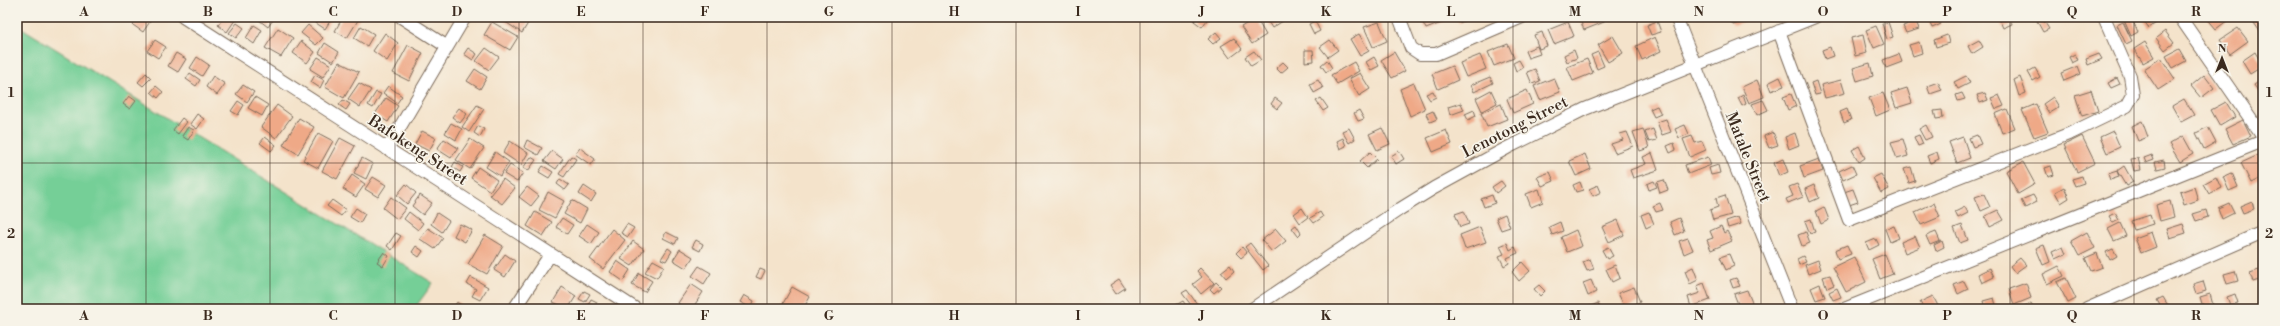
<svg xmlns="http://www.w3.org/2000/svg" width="2280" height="326" viewBox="0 0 2280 326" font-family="'Libre Bodoni',serif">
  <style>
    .green { fill: #75cf97; stroke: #587c5a }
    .building { fill: #efa987 }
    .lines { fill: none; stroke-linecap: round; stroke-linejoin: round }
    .street-casing { stroke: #7c6b5b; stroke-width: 14 }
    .street { stroke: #fff; stroke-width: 12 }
    .grid { fill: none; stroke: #3b2a1e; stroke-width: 1; stroke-opacity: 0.55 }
    .labels { text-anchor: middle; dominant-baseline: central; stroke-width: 3.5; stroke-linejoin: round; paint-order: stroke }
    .street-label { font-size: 16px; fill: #3b2a1e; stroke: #f7f3e8 }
    .neatline { fill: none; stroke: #3b2a1e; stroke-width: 1.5 }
    .grid-label { font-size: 13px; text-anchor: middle; font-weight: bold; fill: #3b2a1e }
  </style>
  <rect width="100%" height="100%" fill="#f7f3e8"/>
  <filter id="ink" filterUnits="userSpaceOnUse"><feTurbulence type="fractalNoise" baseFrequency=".025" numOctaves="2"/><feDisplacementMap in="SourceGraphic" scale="8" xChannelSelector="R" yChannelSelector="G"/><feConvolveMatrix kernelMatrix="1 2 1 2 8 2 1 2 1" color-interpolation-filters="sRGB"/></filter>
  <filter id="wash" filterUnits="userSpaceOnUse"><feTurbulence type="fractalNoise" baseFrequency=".012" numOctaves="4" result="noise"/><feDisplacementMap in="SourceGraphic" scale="16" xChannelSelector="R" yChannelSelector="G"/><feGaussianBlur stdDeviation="0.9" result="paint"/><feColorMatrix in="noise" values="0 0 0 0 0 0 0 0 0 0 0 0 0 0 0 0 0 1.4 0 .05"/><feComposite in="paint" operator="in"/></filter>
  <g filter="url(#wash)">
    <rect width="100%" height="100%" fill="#f4e3cb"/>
    <path class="green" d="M17,25l416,258 -19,26h-397z"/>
    <g id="blocks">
      <path class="building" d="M139,17h7l5,3 -8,12 -10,-7z
        M224,17h13l-10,15 -9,-7z
        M261,17h14l-7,10 -9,-7z
        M316,17h15l1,1 -7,11 -12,-8z
        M343,17h17l-13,21 -12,-7z
        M502,17h22l6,3 -8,13 -21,-14z
        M1198,17h6l3,3 -5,7 -8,-6z
        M1265,17h20l1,2 -14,9z
        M1420,17h24l2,4 -20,8z
        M1456,17h16l-13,6z
        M1579,17h23l2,5 -20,8z
        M1729,17h20l1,2 -17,6z
        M1907,17h10l1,2 -9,4z
        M1927,17h10l4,7 -9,4z
        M2004,17h5l3,7 -9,4 -4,-9z
        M2126,17h5l7,15 -7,4 -8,-18z
        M2152,17l4,6 -7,5 -7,-10z
        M2206,17h19l3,3 -12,9z
        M2250,17h13v19z
        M1256,18l10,17 -14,9 -11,-17z
        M2042,18l7,11 -6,3 -6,-11z
        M1315,21l5,10 -6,3 -5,-10z
        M1657,21l4,11 -10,3 -4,-10z
        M1916,21l3,8 -13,4 -3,-7z
        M492,22l26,15 -8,13 -26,-15z
        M1379,22l8,19 -14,6 -9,-20z
        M1568,22l6,14 -20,8 -6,-14z
        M1888,22l5,15 -6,2 -5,-15z
        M2123,22l9,19 -6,3 -9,-19z
        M237,23l7,5 -8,10 -7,-5z
        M254,25l8,5 -8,14 -8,-6z
        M308,25l15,13 -7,7 -15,-12z
        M361,26l13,8 -7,12 -13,-8z
        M1876,26l8,18 -10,4 -8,-18z
        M278,28l15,10 -12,19 -16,-9z
        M2238,28l10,13 -18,13 -10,-14z
        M2165,31l9,12 -9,7 -9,-12z
        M1216,32l5,6 -8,6 -5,-5z
        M1542,32l5,14 -8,3 -5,-14z
        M385,33l13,10 -11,18 -14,-10z
        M1359,34l10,17 -9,5 -10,-17z
        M1863,35l4,18 -12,3 -4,-18z
        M1947,35l2,8 -13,4 -2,-7z
        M1613,36l10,17 -15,9 -10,-17z
        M1655,37l6,14 -19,9 -6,-14z
        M1234,38l8,11 -12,9 -9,-12z
        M155,40l11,7 -8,11 -11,-7z
        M1330,40l8,10 -10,7 -8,-10z
        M1979,40l4,7 -11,7 -4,-8z
        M301,41l14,11 -8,11 -14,-10z
        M1919,42l3,11 -9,3 -4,-11z
        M2145,42l9,15 -11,6 -9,-14z
        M325,43l14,9 -6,10 -14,-9z
        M1508,44l6,14 -20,8 -6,-14z
        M408,45l15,8 -14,28 -16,-8z
        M1537,46l3,8 -12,4 -3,-7z
        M1830,47l3,9 -8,3 -3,-9z
        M468,48l9,6 -4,6 -9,-6z
        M486,48l13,9 -10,13 -13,-9z
        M2179,49l7,12 -13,7 -7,-12z
        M1305,50h8l1,11 -9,1z
        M1574,50l3,8 -10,4 -3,-7z
        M1254,51l7,9 -10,6 -6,-9z
        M1394,52l11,19 -13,7 -11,-18z
        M1598,52l6,14 -7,3 -6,-14z
        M2255,52l8,14 -13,8 -8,-13z
        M176,53l10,6 -8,13 -10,-6z
        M1899,54l3,8 -16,6 -3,-8z
        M2075,54l3,6 -6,3 -3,-6z
        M2099,54l3,5 -14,6 -2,-6z
        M1480,55l6,14 -20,8 -6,-14z
        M197,57l12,8 -7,11 -12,-8z
        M318,57l13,8 -8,12 -13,-8z
        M1374,57l5,9 -8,4 -5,-8z
        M2161,58l14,21 -17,11 -14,-21z
        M1587,59l6,14 -20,8 -6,-14z
        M1327,60l5,8 -6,4 -5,-7z
        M1519,60l4,7 -7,4 -3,-8z
        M339,62l20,10 -15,26 -19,-11z
        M1283,62l5,5 -7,6 -5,-5z
        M1354,62l5,9 -22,13 -6,-9z
        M1870,63l3,13 -16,5 -4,-13z
        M1452,66l6,14 -20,9 -6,-15z
        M2078,66l3,8 -17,7 -3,-8z
        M2035,68l5,9 -7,4 -5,-9z
        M475,69l12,8 -7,12 -13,-8z
        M1535,69l5,12 -8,3 -5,-12z
        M146,73l5,5 -8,8 -5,-4z
        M190,73l10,7 -4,6 -10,-7z
        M1360,73l10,16 -11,7 -10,-17z
        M315,75l9,5 -4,8 -9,-6z
        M2204,75l10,13 -13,10 -10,-12z
        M213,76l12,8 -8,11 -11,-8z
        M1966,76l4,7 -12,6 -4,-7z
        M1490,77l3,6 -19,9 -3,-7z
        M1780,77l4,9 -13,5 -3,-8z
        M2020,77l6,16 -7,3 -5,-16z
        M1554,78l6,14 -20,8 -6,-14z
        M2117,78l3,6 -9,4 -3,-5z
        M2263,79v19l-9,-13z
        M1318,80l5,8 -9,5 -4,-9z
        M1757,80l7,17 -15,6 -7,-16z
        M1841,80l4,13 -20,5 -4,-13z
        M1816,81l4,13 -5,1 -4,-12z
        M1938,82l4,8 -12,4 -3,-8z
        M359,83l12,7 -11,17 -12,-8z
        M1414,83l11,26 -15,7 -10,-27z
        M243,85l11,7 -7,10 -11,-8z
        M156,86l7,6 -5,6 -7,-6z
        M388,86l14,10 -5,7 -14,-10z
        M1907,88l5,15 -16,5 -5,-15z
        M1491,90l6,13 -15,8 -6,-13z
        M1527,90l6,14 -20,9 -6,-14z
        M2091,90l7,21 -16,5 -7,-21z
        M1433,91l3,6 -6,3 -4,-6z
        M376,92l5,2 -8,14 -5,-3z
        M1883,93l7,17 -14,6 -7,-18z
        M1962,93l3,6 -7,2 -2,-6z
        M1985,93l3,7 -8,3 -3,-8z
        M1791,94l5,12 -8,4 -5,-13z
        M1743,95l3,9 -4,2 -4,-8z
        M1999,95l5,11 -8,3 -5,-11z
        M129,96l7,5 -6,8 -7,-5z
        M255,97l13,8 -6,11 -14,-8z
        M2053,97l6,10 -10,6 -6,-9z
        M386,98l12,8 -10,16 -13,-8z
        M1275,98l7,5 -5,6 -6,-5z
        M1321,98l7,10 -5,3 -7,-10z
        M2184,99l10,16 -13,7 -9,-16z
        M343,100l7,4 -4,6 -7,-5z
        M1763,100l5,10 -11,5 -5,-11z
        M238,101l6,4 -6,10 -7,-4z
        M2226,102l9,15 -15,9 -9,-16z
        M1461,103l3,7 -14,5 -2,-8z
        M1501,104l6,15 -20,8 -6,-14z
        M2036,104l12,28 -14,5 -12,-27z
        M277,105l15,11 -16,22 -15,-11z
        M477,105l7,4 -15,23 -7,-5z
        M1657,106l4,8 -7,3 -4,-8z
        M459,108l8,6 -7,9 -8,-6z
        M1847,109l4,11 -7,3 -4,-11z
        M2007,109l8,19 -13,5 -7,-19z
        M1359,110l5,9 -6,2 -4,-8z
        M1474,110l2,6 -8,4 -3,-6z
        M1942,110l1,8 -7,1 -2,-8z
        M1433,111l4,8 -7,3 -4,-8z
        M197,114l7,5 -7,10 -7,-5z
        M182,118l5,4 -9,12 -5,-4z
        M299,118l15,9 -16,27 -15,-9z
        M1666,119l5,13 -9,3 -5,-13z
        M2243,120l8,16 -18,8 -8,-15z
        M2142,121l6,16 -10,4 -6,-15z
        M451,123l11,6 -6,11 -11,-7z
        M1685,125l4,9 -10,4 -4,-9z
        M1926,125l6,12 -7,3 -6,-11z
        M478,126l6,3 -4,8 -6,-4z
        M188,127l6,3 -6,10 -6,-4z
        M2208,127l8,15 -12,7 -8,-16z
        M1349,128l6,11 -6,4 -7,-12z
        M1382,128l8,16 -13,6 -8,-16z
        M1643,129l6,19 -9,3 -7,-19z
        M1653,129l4,11 -8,2 -4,-10z
        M1446,130l6,14 -19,8 -6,-14z
        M422,131l14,7 -7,13 -14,-7z
        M2113,131l7,16 -13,6 -7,-16z
        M1627,132l6,14 -18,7 -4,-9 12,-4 -3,-6z
        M1773,132l5,13 -9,3 -5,-12z
        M318,133l15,8 -15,27 -15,-8z
        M1795,133l4,12 -10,4 -4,-12z
        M1919,135l4,9 -5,2 -4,-9z
        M1977,135l4,9 -8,3 -4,-9z
        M1692,136l3,7 7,-2 4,9 -16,7 -7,-18z
        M2082,136l13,27 -18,9 -13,-27z
        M2183,136l10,18 -13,8 -11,-18z
        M265,137l11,8 -5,6 -11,-8z
        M1963,137l7,21 -13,5 -8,-21z
        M340,138l15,8 -18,33 -15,-8z
        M1343,138l3,8 -6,3 -3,-8z
        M444,139l14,9 -7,10 -14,-9z
        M470,139l14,9 -14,21 -14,-9z
        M1903,139l5,17 -11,3 -6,-17z
        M527,140l15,8 -4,7 -14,-8z
        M510,141l18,12 -7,12 -18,-12z
        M1674,143l2,7 -6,3 -3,-7z
        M1859,146l6,12 -6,4 -7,-12z
        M580,148l15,11 -4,6 -16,-11z
        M552,151l11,8 -7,10 -12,-8z
        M1399,151l5,8 -8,5 -5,-8z
        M495,152l14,10 -9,14 -14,-9z
        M1370,152l7,7 -10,9 -7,-7z
        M1937,152l2,7 -9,4 -3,-7z
        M1652,153l6,17 -25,8 -3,-8 16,-6 -3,-7z
        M2263,153v24l-12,6 -10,-20z
        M1585,154l6,15 -15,7 -7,-15z
        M2152,155l2,5 -8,3 -2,-5z
        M571,156l5,3 -12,18 -5,-3z
        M531,157l5,3 -8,11 -5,-3z
        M1708,157l3,8 -23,9 -3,-9z
        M362,158l11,6 -7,15 -12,-6z
        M2138,158l3,12 -7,1 -3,-12z
        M1783,159l5,13 -9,4 -5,-13z
        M1819,159l4,12 -19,7 -4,-12z
        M2164,160l1,7 -8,2 -2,-7z
        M455,162l8,5 -3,5 -8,-5z
        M2023,162l12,22 -17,10 -12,-23z
        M510,165l13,8 -6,9 -13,-8z
        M1718,165l2,8 -9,2 -2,-7z
        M1852,165l4,9 -13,6 -4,-9z
        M543,166l10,6 -4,6 -10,-6z
        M2051,166l3,9 -6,2 -3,-9z
        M2124,166l9,16 -7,4 -9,-15z
        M478,167l19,13 -7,11 -19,-13z
        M1911,167l4,14 -6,2 -5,-14z
        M2117,171l2,6 -9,3 -2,-6z
        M1550,172l4,9 -12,5 -5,-9z
        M2232,173l6,14 -9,4 -6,-14z
        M1881,174l8,15 -8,4 -8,-15z
        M352,175l13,9 -9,13 -13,-8z
        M2082,176l2,7 -9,3 -3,-7z
        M373,177l13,8 -8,12 -13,-8z
        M2216,177l5,11 -12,6 -6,-10z
        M503,179l12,9 -13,16 -12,-9z
        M560,179l9,6 -4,5 -8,-6z
        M1664,180l4,10 -8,3 -3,-11z
        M1501,181l4,5 -9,7 -4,-6z
        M1654,181l3,6 -8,3 -2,-6z
        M1580,182l3,8 -7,2 -3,-7z
        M406,184l10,9 -9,11 -10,-9z
        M1797,184l6,13 -15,6 -2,-4 7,-3 -4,-9z
        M1598,185l3,7 -8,4 -4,-7z
        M1814,185l5,13 -9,4 -5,-13z
        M584,186l12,8 -5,8 -12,-8z
        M527,187l12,9 -8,10 -12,-9z
        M2064,187l5,11 -8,5 -6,-11z
        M2194,187l4,13 -14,5 -4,-13z
        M1539,189l4,13 -12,5 -5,-13z
        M1853,189l5,13 -9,3 -5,-13z
        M548,192l16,9 -9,17 -16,-8z
        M1984,194l6,13 -9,4 -6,-14z
        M420,195l12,8 -9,12 -11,-9z
        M1492,195l3,8 -11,4 -3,-8z
        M1725,195l6,20 -18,5 -3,-10 8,-3 -2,-9z
        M2033,195l4,7 -12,6 -4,-8z
        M391,197l15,11 -9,11 -14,-11z
        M332,200l14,10 -5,6 -14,-10z
        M572,200l15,9 -7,14 -16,-9z
        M2170,201l4,16 -14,4 -4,-16z
        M2252,201l2,8 -11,4 -3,-7z
        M1660,203l3,7 -7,2 -3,-6z
        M1934,203l6,14 -19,8 -6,-13z
        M2229,203l5,10 -12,6 -4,-11z
        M1824,207l5,13 -8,4 -5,-13z
        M1965,207l3,6 -10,5 -3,-6z
        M356,208l9,6 -5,9 -10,-6z
        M1302,208l6,9 -8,6 -6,-9z
        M1998,210l6,10 -14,7 -5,-11z
        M2206,210l2,7 -12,4 -3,-7z
        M1464,211l5,13 -9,3 -5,-13z
        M409,212l14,11 -5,7 -14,-11z
        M535,212l17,10 -9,14 -16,-10z
        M1320,212l3,5 -9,6 -4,-5z
        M1649,212l5,12 -8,4 -5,-13z
        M437,213l12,8 -7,11 -11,-8z
        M2115,213l4,7 -6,3 -4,-7z
        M1505,214l5,13 -9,3 -5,-12z
        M2150,215l3,9 -19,6 -3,-9z
        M1738,217l3,7 -13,4 -2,-7z
        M562,218l11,7 -6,9 -11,-7z
        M1679,218l5,13 -9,4 -5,-13z
        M1811,219l4,13 -5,2 -5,-13z
        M1618,220l6,15 -15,7 -7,-15z
        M1560,222l3,9 -11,4 -3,-8z
        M2120,223l6,13 -12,5 -6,-12z
        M460,224l12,6 -7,12 -11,-6z
        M587,224l12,8 -8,12 -12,-8z
        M627,224l7,4 -6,9 -7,-4z
        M2183,224l3,9 -16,5 -3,-9z
        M1296,225l5,8 -3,3 -6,-8z
        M1962,225l6,15 -8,3 -6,-15z
        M1721,226l3,7 3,-2 5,10 -21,9 -4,-10 6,-2 -3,-7z
        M1894,226l5,12 -9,4 -5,-13z
        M1480,227l6,15 -21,7 -5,-14z
        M428,228l15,10 -8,11 -15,-10z
        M612,229l13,11 -22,29 -13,-10z
        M1276,229l10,12 -14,11 -10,-12z
        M1576,230l6,16 -15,6 -6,-15z
        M666,232l12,6 -3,6 -12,-6z
        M1806,232l4,11 -8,3 -4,-11z
        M1936,232l4,9 -10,4 -4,-9z
        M2087,232l8,16 -16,8 -8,-15z
        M2151,232l5,15 -15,6 -6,-15z
        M396,233l5,3 -9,14 -5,-4z
        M485,235l18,11 -16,28 -19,-10z
        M1915,236l5,11 -15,6 -4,-11z
        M1688,238l5,12 -9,4 -5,-13z
        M1876,239l3,6 -10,5 -3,-7z
        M696,240l7,4 -3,7 -8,-4z
        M633,241l11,8 -12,17 -11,-7z
        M1942,241l2,6 -8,4 -2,-6z
        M1250,243l18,23 -5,4 -18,-23z
        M1507,243l3,7 5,-3 3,6 -11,5 2,5 -5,3 -5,-10 5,-2 -4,-8z
        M1847,245l4,9 -13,5 -3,-9z
        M2044,245l6,17 -7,3 -7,-17z
        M416,246l7,5 -4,6 -7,-5z
        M1242,247l5,6 -6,5 -5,-5z
        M1608,247l5,9 -6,3 -5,-9z
        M2063,247l3,7 -11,5 -3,-7z
        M668,248l4,3 -6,10 -5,-2z
        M680,249l13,8 -7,11 -13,-8z
        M2113,249l4,7 -7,4 -4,-8z
        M384,252l5,4 -6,10 -6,-4z
        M2097,253l5,14 -11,4 -6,-13z
        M505,254l10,7 -10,16 -11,-7z
        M1729,254l5,12 -8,4 -6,-13z
        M1885,254l8,20 -13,5 -8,-20z
        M1803,256l3,6 -7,3 -2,-6z
        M1854,257l12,25 -20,10 -13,-25z
        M2020,258l6,7 -11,8 -5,-7z
        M1590,259l4,10 -7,2 -4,-9z
        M653,260l11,6 -7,12 -12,-6z
        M1818,260l3,9 -13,5 -3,-9z
        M617,261l13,9 -7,11 -13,-9z
        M1522,262l8,9 -11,10 -7,-9z
        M1230,265l4,6 -8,7 -5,-6z
        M1615,265l5,13 -8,4 -6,-13z
        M699,266l12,7 -7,11 -12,-8z
        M2059,266l5,10 -17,8 -4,-10z
        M1693,267l5,13 -8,4 -5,-13z
        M1200,268l14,15 -13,11 -8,-10 9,-7 -5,-6z
        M1990,268l4,9 -12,6 -4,-9z
        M760,269l5,2 -4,8 -5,-2z
        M2259,270l3,9 -9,3 -3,-9z
        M2235,271l3,10 -11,3 -3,-10z
        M639,273l13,8 -7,11 -13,-7z
        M1830,275l4,10 -7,3 -4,-11z
        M471,277l17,10 -8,13 -8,-4 4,-7 -9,-5z
        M1736,278l4,8 -7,2 -3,-8z
        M2066,278l10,21 -8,4 -11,-21z
        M1119,279l6,9 -9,6 -6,-9z
        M1591,280l5,12 -8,4 -5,-13z
        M1964,281l4,8 -10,5 -4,-9z
        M2203,281l3,10 -10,3 -3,-10z
        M1216,282l5,5 -7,6 -4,-4z
        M1704,283l6,17 -19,7 -3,-10 12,-4 -3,-7z
        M2026,283l5,15 -17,7 -5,-16z
        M691,284l12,8 -11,17h-6l-8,-6z
        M1820,284l5,13 -9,3 -5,-12z
        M1539,285l6,6 -5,5 -6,-7z
        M562,287l14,9 -8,13 -15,-7z
        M792,287l18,10 -7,12h-23z
        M1634,287l6,15 -15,6 -7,-15z
        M1837,288l4,9 -8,3 -4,-8z
        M1187,290l13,18 -1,1h-5l-12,-16z
        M1747,290l6,15 -13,4 -6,-15z
        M584,291l6,3 -5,8 -6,-3z
        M2210,294l3,11 -10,2 -3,-10z
        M2235,294l3,9 -8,2 -3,-8z
        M744,295l10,6 -3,7 -11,-6z
        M1933,296l5,10 -6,3h-8l-4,-7z
        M2163,297l7,12h-8l-5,-9z
        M1994,298l3,11h-12l-2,-8z
        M591,299l6,3 -4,7h-5l-2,-1z
        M1183,301l4,6 -8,2 -3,-4z
        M457,302l9,7h-14z
        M1598,303l2,6h-16z
        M2031,303l4,6h-17z"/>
    </g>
  </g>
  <g filter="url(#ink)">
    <use href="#blocks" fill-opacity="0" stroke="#7c6b5b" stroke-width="1"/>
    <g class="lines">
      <g class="street-casing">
        <path id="street" d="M183,17l453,292
          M401,17l45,29
          M1399,17l12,31 9,6h16l86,-37
          M1676,17l116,292
          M2180,17l83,120
          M1779,31l70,189 222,-87 56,-27 6,-11 -3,-19 -26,-59
          M387,149l78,-132
          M514,309l36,-54
          M1252,309l148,-100 34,-21 73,-40 78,-39 230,-92
          M1844,309l419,-168
          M2087,309l176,-77"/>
      </g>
      <use href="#street" class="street"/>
    </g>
  </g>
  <path class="grid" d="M146,17v292M270,17v292M395,17v292M519,17v292M643,17v292M767,17v292M892,17v292M1016,17v292M1140,17v292M1264,17v292M1388,17v292M1513,17v292M1637,17v292M1761,17v292M1885,17v292M2010,17v292M2134,17v292M17,163h2246"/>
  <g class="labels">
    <g class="street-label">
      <text transform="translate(1515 127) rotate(-27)">Lenotong Street</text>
      <text transform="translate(418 150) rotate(33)">Bafokeng Street</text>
      <text transform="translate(1748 157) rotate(68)">Matale Street</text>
    </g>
  </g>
  <rect width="2280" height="326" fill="none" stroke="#f7f3e8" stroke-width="44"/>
  <g transform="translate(2222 58)" stroke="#f7f3e8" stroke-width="3" paint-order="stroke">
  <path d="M0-3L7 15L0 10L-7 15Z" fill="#3b2a1e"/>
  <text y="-6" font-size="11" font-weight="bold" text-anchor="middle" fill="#3b2a1e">N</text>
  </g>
  <rect x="22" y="22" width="2236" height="282" class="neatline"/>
  <g class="grid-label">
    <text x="84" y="16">A</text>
    <text x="208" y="16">B</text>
    <text x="333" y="16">C</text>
    <text x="457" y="16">D</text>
    <text x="581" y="16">E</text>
    <text x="705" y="16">F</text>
    <text x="829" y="16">G</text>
    <text x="954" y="16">H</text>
    <text x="1078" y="16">I</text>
    <text x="1202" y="16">J</text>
    <text x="1326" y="16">K</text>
    <text x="1451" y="16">L</text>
    <text x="1575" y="16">M</text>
    <text x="1699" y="16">N</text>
    <text x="1823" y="16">O</text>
    <text x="1947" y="16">P</text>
    <text x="2072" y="16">Q</text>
    <text x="2196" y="16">R</text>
    <text x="11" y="97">1</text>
    <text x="2269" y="97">1</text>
    <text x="11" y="238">2</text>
    <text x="2269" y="238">2</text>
    <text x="84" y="320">A</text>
    <text x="208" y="320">B</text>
    <text x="333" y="320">C</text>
    <text x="457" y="320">D</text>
    <text x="581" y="320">E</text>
    <text x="705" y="320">F</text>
    <text x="829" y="320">G</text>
    <text x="954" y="320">H</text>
    <text x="1078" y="320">I</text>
    <text x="1202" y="320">J</text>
    <text x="1326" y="320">K</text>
    <text x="1451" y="320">L</text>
    <text x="1575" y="320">M</text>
    <text x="1699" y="320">N</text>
    <text x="1823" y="320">O</text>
    <text x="1947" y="320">P</text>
    <text x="2072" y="320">Q</text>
    <text x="2196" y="320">R</text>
  </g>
</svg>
